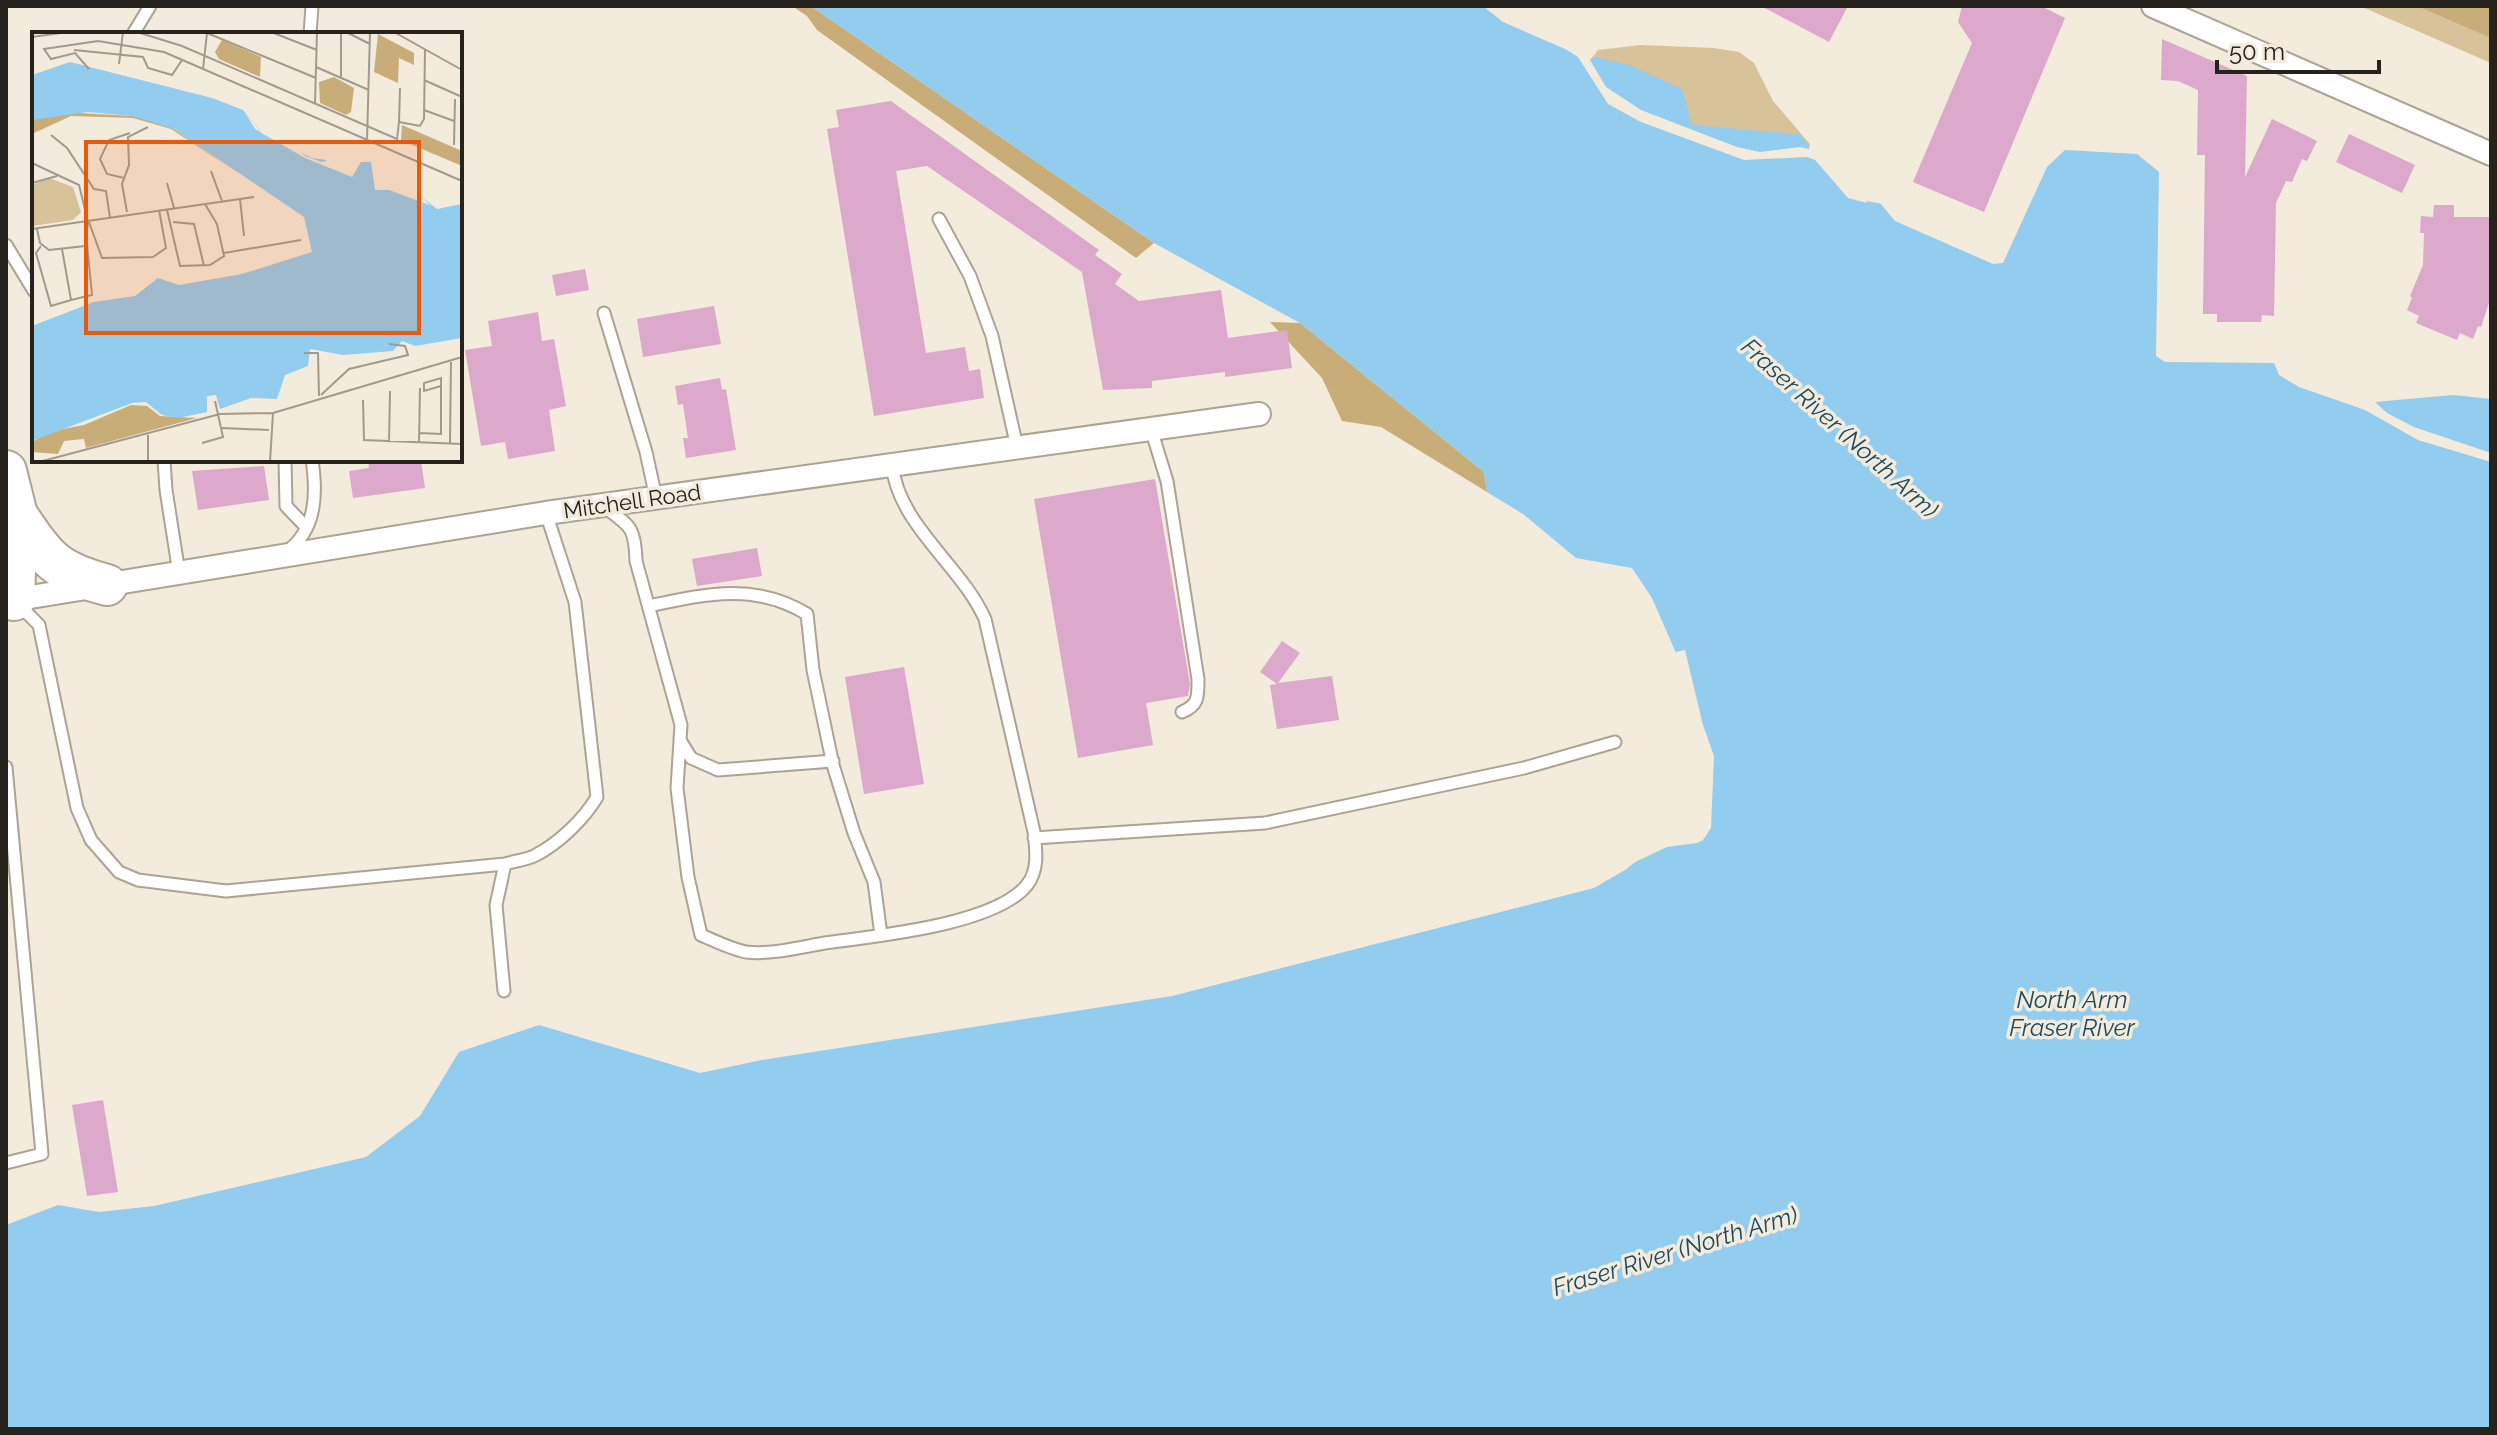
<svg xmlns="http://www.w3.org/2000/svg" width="2497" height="1435" viewBox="0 0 2497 1435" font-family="Raleway,sans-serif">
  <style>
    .green { fill: #d8c299 }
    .forest { fill: #c8ad78 }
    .water { fill: #92ccee }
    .pier { fill: #f3ebdb }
    .building { fill: #dca8cb }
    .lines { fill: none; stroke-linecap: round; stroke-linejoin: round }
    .service-casing { stroke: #aba394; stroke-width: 15 }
    .minor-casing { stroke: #aba394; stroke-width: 26 }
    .motorway-casing { stroke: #aba394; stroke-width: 44 }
    .service { stroke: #fff; stroke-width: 11 }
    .minor { stroke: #fff; stroke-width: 22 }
    .motorway { stroke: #fff; stroke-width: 40 }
    .labels { text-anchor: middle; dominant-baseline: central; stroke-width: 7; stroke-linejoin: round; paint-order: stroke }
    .street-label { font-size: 22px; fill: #26231d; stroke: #f3ebdb }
    .water-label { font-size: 24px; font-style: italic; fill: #1c4b62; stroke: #f3ebdb }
    .inset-road { fill: none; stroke: #a19b8f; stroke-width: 2 }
    .view { fill: #e8590c; fill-opacity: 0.15; stroke: #e8590c; stroke-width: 4 }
    .inset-edge { fill: none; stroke: #26231d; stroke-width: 4 }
  </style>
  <rect width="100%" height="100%" fill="#f3ebdb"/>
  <path class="green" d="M2360,6h131v57z
    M1640,45l74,3 25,4 15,11 19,38 37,43 -1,5 -130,-25 -89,-64 8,-10z"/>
  <path class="forest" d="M792,6h19l343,237 -18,15 -319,-228 -10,-14z
    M2417,6h74v32z
    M1270,322l30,1 184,149 3,20 -106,-65 -39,-6 -20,-43z"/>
  <path class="water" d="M811,6h676l24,18 68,29 50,12 53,24 10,36 107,9 56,65 39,7 81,39 33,-12 56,-95 82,3 25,22 -4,179 17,11 84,1 14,12 29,14 57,13h123v1036h-2485v-204l52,-20 41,7 55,-6 212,-49 54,-41 39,-64 80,-27 161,48 62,-13 410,-64 422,-108 31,-18 39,-30 32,-12 9,-14 -3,-66 -19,-79 -31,-71 -20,-30 -56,-10 -53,-44 -36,-22 -3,-20 -184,-149 -146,-80z"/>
  <path class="pier" d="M1483,6h10l19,15 68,28 16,4 -6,7 16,27 35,23 96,37 23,5 40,-5 9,2 1,-5 -12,-14 3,1 56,64 7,1 3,7 -19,-5 -33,-38 -8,-3 -63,3 -103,-38 -33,-18 -30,-47 -13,-8 -62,-27z
    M2062,134l85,3 28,24 -4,179 15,9 83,1 11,9v4l32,13 56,13 98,-3 25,3v10l-38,-4 -78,7 12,11 27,14 77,26v9l-73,-22 -53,-30 -66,-23 -20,-12 -5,-12 -109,-1 -9,-6 3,-184 -22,-18 -72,-4 -18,17 -44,96 -10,1 -98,-43 -20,-24 21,5 79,39 30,-11 30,-74z
    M1685,650l18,75 11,31 -3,72 -8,12 -6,3 -30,4 -51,24 46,-34 32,-13 7,-11 -3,-64 -14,-68 -9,-21 1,-8z"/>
  <path class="building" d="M1761,6h87l-19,36z
    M1962,6h79l24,12 -81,194 -71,-30 59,-139 -14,-21z
    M2162,39l85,37 -2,101 27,-58 45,22 -10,20 -5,-2 -10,23 -6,-1 -10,22 -2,113 -12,-1 -1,7h-44v-8h-14l2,-159h-8l1,-65 -20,-9 -17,-1z
    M891,101l208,149 -4,5 27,19 -7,10 24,17 82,-11 7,48 59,-8 5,38 -67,9v-5l-73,9v7l-49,2 -21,-118 -155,-106 -31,5 30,182 39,-6 4,24 11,-2 4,29 -110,18 -47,-287 12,-2 -3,-17z
    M2349,134l66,31 -13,28 -66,-31z
    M2434,205h20v12h37v80l-10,30 -3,-1 -5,13 -13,-6 -3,7 -41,-17 3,-7 -12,-6 5,-12 -2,-2 13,-31 1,-32h-4l1,-17 12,1z
    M585,269l4,21 -33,6 -4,-21z
    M714,306l7,38 -78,13 -6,-38z
    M538,312l4,29 12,-2 12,67 -17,4 6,41 -47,8 -3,-17 -24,4 -16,-96 27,-4 -4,-25z
    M720,378l2,12 4,-1 10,61 -50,8 -3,-20h5l-5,-34 -5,1 -3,-19z
    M368,460h53l4,28 -72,10 -4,-27 20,-3z
    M264,466l5,34 -71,10 -6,-39z
    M1155,479l35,205 -2,12 -42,7 7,42 -75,13 -44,-259z
    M757,548l5,28 -65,10 -5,-27z
    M1282,641l18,12 -22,30 54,-7 7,44 -62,9 -7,-44 7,-1 -17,-12z
    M904,667l20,117 -60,10 -19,-117z
    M103,1100l15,92 -31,4 -15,-91z"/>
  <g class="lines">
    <g class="service-casing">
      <path id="service" d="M133,34l17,-28
        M310,34l2,-28
        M939,219l31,57 22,60 25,111
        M6,245l28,46
        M604,313l42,139 10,46
        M1151,429l16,52 31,198c0,17 1,26 -16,33
        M164,460l2,30 13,83
        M285,460l1,46 20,21
        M603,506c27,20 32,20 33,55l45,164 -4,63 11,89 13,58c14,6 30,14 45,17 25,3 55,-5 79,-9 50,-7 170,-18 202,-58 12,-15 9,-35 7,-53l-49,-213c-24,-54 -86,-93 -93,-154
        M286,552c31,-22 31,-59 26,-92
        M19,605l20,20 38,183 14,32 28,32 19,8 88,11 279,-27c9,-3 22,-4 31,-9 23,-12 48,-36 61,-58l-22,-195 -29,-89
        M649,606c56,-12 106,-24 158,8l6,56 20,95 21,68 20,49 7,53
        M680,740l11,18 27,12 115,-9
        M6,767l36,387 -36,9
        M1034,838l231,-15 259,-55 91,-26
        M504,991l-8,-86 9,-41"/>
    </g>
    <g class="minor-casing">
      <path id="minor" d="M2153,6l338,148
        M6,601l540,-88 713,-99"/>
    </g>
    <g class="motorway-casing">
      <path id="motorway" d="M6,471l11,44 -3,85
        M17,515c30,44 37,56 90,70"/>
    </g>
    <use href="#service" class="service"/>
    <use href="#minor" class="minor"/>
    <use href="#motorway" class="motorway"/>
  </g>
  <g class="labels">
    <g class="street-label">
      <text transform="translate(632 501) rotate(-8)">Mitchell Road</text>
    </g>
    <g class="water-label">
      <text transform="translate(1840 428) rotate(42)">Fraser River (North Arm)</text>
      <text x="2072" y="999">North Arm<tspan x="2072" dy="28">Fraser River</tspan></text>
      <text transform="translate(1675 1251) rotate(-17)">Fraser River (North Arm)</text>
    </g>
  </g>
  <g transform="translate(32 32)">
    <rect width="430" height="430" fill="#f3ebdb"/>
    <path d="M17,146l24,9 8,25 -8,8 -41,6v-41z" fill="#d8c299"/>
    <path d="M346,2l36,19v12l-15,-7 -1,25 -24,-11zM190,8l39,17 -1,20 -41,-18 -4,-7zM302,45l20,11 -3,24 -5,3 -26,-12 -1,-21zM31,80l69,4 19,4 23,9 66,45 -69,-45 -38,-11 -62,-2 -39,18v-14zM370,93l60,26v15l-61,-26zM99,373l16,1 13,10 37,2 -111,30 -2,-9 -20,2 -6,13 -26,-2v-10l20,-11 32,-6z" fill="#c8ad78"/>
    <path d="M38,30l142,36 31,12 20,24 49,24 14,2 7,8 16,6 12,-14h11l3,27 43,7 19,15 25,-5v134l-47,8 -13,-5 -9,10 -50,4 -33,-6 -2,17 -23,9 -8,24 -26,-1 -31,11 -4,-14 -9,1v16l-29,6 -16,-3 -16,-13 -14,1 -100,38v-115l62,-24 41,-6 23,-18 21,7 63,-11 70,-22 -8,-35 -130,-88 -42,-13 -44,-4 -56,8v-45z" fill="#92ccee"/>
    <path d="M212,79l16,20 47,17 -9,2 7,6 16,6 6,-1 -2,-6 9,11 16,6 11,-14 12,1 5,4v23l40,7 12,12 32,12 -73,-27h-14l-4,-28h-10l-9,15 -47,-19 -50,-29z" fill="#f3ebdb"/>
    <path class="inset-road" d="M105,0l45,14 215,93 2,-17 21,4 4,-7 1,-69M239,0l46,18M314,0l24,12M362,0l68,38M175,1l109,45M0,5l36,-5M42,18l69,7 5,11 24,7 10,-15M87,32l4,-32M284,35l53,23M57,37l-14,-16 -24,6 -7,-10 54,-8 66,11 298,129M171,37l4,-36M309,45v-45M392,48l38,17M283,71l2,-71M392,78l30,11M367,90l1,-34M19,103l16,13 27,41 12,2 4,27M335,108l3,-108M422,113l1,-46M0,131l47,22 9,37M179,139l11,30M92,146l-17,-4 -7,-15 9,-19 21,-7M0,151l25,-7M135,151l7,25M208,167l4,37M135,178l13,56 30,-1 14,-9 -7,-32 -12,-20M95,180l-5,-28 7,-19 -1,-28 20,-10M57,190l13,36 51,-1 13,-9 -7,-38M141,190l21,2 10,42M0,197l222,-32M5,197l3,14 9,7 36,-4 3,-24M9,214l-5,7 15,53 20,-6M30,217l9,51 21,-5 -5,-51M192,221l77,-13M272,321h14l1,43M289,363l28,-26 59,-14 -3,-9 -16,-2M331,368l1,40 98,4M241,381l189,-56M190,396l47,2M388,401l21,1v-56l-17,5v8l17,-5M170,411l21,-6 -8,-36M357,411l1,-52M387,411l1,-55M418,411l1,-83M7,430l181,-48 53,-1M116,430v-27M238,430l3,-49"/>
    <path class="view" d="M54,110h333v191h-333z"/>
    <rect width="430" height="430" class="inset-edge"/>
  </g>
  <rect width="2497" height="1435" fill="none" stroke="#26231d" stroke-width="16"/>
  <path d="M2217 60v12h162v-12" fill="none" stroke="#26231d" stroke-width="4"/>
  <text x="2229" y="60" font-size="24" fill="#26231d" stroke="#f3ebdb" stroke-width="6" paint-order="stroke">50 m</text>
</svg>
